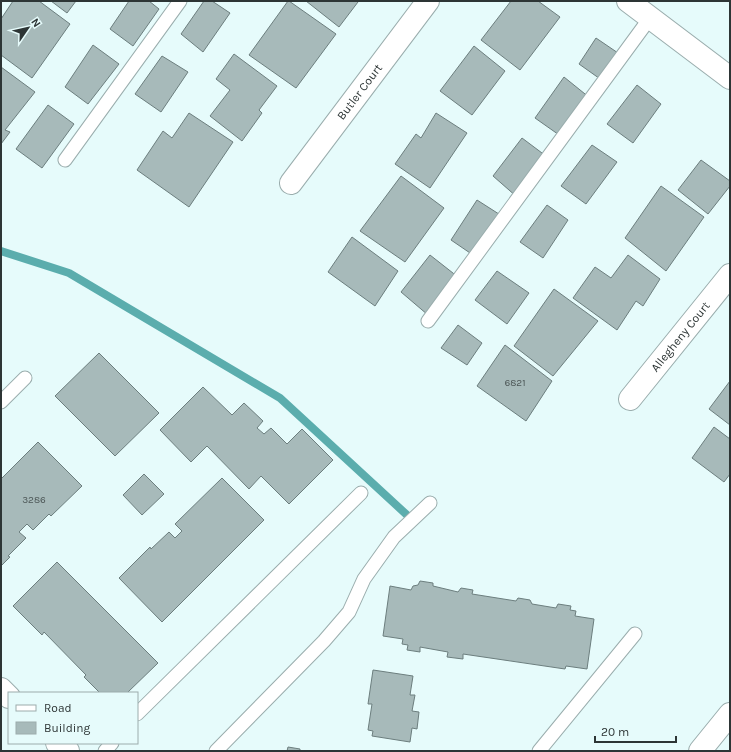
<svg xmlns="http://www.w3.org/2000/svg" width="731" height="752" viewBox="0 0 731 752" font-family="Karla,sans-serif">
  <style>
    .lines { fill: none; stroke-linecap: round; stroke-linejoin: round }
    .stream { stroke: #5badad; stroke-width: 8 }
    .building { fill: #a7baba; stroke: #6c7e7e }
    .lane-casing { stroke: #9aadad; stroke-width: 15 }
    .street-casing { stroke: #9aadad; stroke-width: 24 }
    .highway-casing { stroke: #9aadad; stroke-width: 24 }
    .lane { stroke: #fff; stroke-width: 13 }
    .street { stroke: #fff; stroke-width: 22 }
    .highway { stroke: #fff; stroke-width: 22 }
    .labels { text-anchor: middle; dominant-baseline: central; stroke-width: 3.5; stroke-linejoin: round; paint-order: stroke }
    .number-label { font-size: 10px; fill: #4c5656 }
    .street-label { font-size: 12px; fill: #2d3535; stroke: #e6fbfb }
  </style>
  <rect width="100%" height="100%" fill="#e6fbfb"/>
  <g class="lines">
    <path class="stream" d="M1,251l68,22 211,125 127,117"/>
  </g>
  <path class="building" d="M13,1h26l31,23 -38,54 -31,-23v-36z
    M51,1h25l-9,12z
    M129,1h20l10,8 -26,37 -23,-17z
    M204,1h8l18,12 -27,39 -22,-18z
    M288,1h1l47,33 -40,54 -47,-33z
    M306,1h50l2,1 -19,25z
    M511,1h27l22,16 -40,53 -39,-30z
    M596,38l25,17 -18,26 -24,-17z
    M93,45l26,19 -31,40 -23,-17z
    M474,46l31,25 -33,44 -32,-24z
    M234,54l43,32 -18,24 3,3 -20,28 -32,-25 20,-26 -14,-11z
    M162,56l26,16 -27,40 -26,-18z
    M1,67l34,25 -30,38 5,2 -9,12z
    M564,77l26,21 -28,39 -27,-19z
    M637,85l24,19 -28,39 -26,-19z
    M48,105l26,19 -32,44 -26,-19z
    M189,113l44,29 -44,65 -52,-37 26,-39 9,7z
    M436,113l31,20 -37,55 -35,-24 21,-30 5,4z
    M522,138l24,18 -29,41 -24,-21z
    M592,145l25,17 -31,42 -25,-18z
    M701,160l29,21v5l-22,28 -30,-24z
    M401,176l43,32 -39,54 -45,-31z
    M661,186l43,31 -38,54 -41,-33z
    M477,200l25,16 -29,39 -22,-15z
    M547,205l21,15 -25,38 -23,-16z
    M352,237l46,34 -23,35 -47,-34z
    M430,255l28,22 -30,38 -27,-23z
    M628,255l32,24 -17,27 -7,-5 -19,29 -44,-32 22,-31 16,11z
    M497,271l32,22 -22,31 -32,-24z
    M554,289l44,32 -45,55 -39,-30z
    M458,325l24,18 -15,22 -26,-17z
    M505,345l47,36 -26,40 -49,-35z
    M99,353l60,60 -44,43 -60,-60z
    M730,381v44l-21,-16z
    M203,387l29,28 12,-12 19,18 -6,7 7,6 7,-6 16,16 15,-15 31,31 -44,44 -28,-28 -12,13 -42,-43 -16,16 -31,-32z
    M714,427l16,12v35l-6,8 -32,-24z
    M38,442l44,44 -31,30 -2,-2 -16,16 -6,-6 -8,8 7,6 -18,18 2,1 -9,9v-87z
    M144,474l20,20 -22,21 -19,-20z
    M222,478l42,42 -102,102 -43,-44 31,-31 1,2 18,-17 6,6 7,-7 -7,-7z
    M57,562l101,101 -31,30h-27l-16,-16 2,-2 -42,-43 -2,3 -29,-29z
    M420,581l13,2v3l25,6 3,-4 12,2 -1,4 44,7 2,-3 12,2 2,4 24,4 2,-4 13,2 -1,4 6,1 -1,5 19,3 -7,50 -21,-3 -1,3 -102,-15v5l-16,-2 1,-5 -28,-5v5l-13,-2 1,-5 -6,-1 1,-5 -20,-3 7,-50 21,4 2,-4 5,-1z
    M373,670l40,6 -3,19h5l-3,16 7,1 -2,17 -5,-1 -2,14 -38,-6 1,-5 -5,-1 4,-26h-4z
    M288,747l12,2v2h-13z"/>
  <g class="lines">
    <g class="lane-casing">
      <path id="lane" d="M65,160l115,-159
        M428,321l222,-303
        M1,402l24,-24
        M137,714l224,-221
        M105,751l7,-8
        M216,751l108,-110 25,-29 15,-33 30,-42 36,-34
        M539,751l96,-117"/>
    </g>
    <g class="street-casing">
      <g id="street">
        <path d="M628,1l102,77"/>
        <path id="s1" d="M291,183l137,-182"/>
        <path id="s2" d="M630,399l100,-124"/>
        <path d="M1,689l8,8"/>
        <path d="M57,743l11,8"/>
      </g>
    </g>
    <g class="highway-casing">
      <path id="highway" d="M700,751l30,-37"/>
    </g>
    <use href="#lane" class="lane"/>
    <use href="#street" class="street"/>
    <use href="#highway" class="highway"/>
  </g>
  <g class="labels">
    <g class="number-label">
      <text x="515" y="383">6821</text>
      <text x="34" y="500">3286</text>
    </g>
    <g class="street-label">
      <text stroke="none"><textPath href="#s1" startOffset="114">Butler Court</textPath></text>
      <text stroke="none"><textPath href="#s2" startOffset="80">Allegheny Court</textPath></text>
    </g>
  </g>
  <rect width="731" height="752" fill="none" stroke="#2d3535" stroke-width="4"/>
  <rect x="8" y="692" width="130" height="52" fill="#e6fbfb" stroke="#9cacac"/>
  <rect x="16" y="705" width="20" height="6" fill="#ffffff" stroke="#9cacac"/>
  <text x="44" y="712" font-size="12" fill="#2d3535">Road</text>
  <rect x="16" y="722" width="20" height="12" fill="#a7baba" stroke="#9cacac"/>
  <text x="44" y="732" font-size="12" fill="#2d3535">Building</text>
  <g transform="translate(28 28) rotate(56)" stroke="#e6fbfb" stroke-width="3" paint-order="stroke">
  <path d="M0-3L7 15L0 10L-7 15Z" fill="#2d3535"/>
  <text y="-6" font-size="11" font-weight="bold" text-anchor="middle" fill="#2d3535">N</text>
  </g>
  <path d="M595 736v6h81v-6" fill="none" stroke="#2d3535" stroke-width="2"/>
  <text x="601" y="736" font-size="12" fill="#2d3535" stroke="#e6fbfb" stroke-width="3" paint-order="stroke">20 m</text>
</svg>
